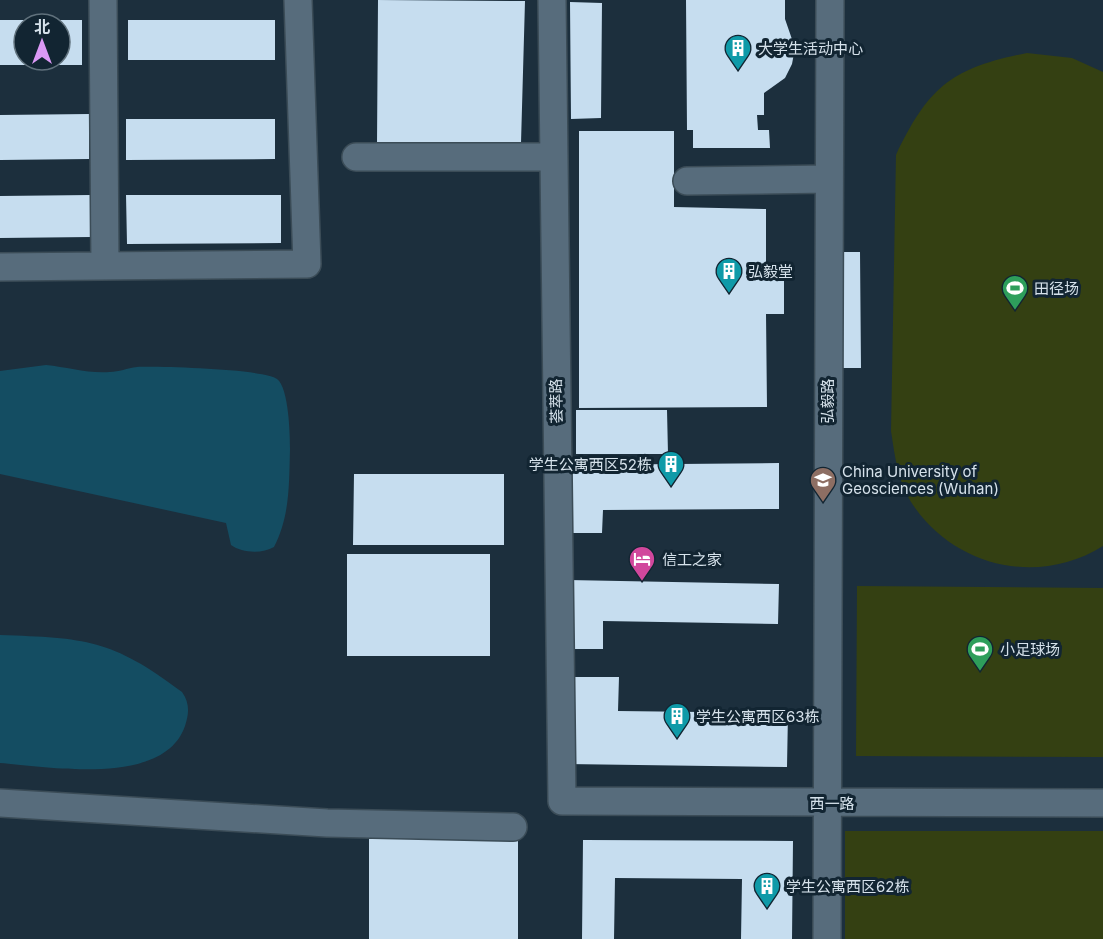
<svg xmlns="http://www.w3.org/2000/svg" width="1103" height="939" viewBox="0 0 1103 939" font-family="Inter,'Noto Sans SC',sans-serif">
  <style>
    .green { fill: #344012 }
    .water { fill: #144d62 }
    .building { fill: #c6ddef; fill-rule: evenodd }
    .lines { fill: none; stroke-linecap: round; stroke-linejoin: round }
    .minor-casing { stroke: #3b4c57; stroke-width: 30 }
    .minor { stroke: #576c7c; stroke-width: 27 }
    .labels { text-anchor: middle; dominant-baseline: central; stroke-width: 6; stroke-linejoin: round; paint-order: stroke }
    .poi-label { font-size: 15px; fill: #d6e2eb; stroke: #122532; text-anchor: start }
    .street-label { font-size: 15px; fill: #d6e2eb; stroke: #122532 }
  </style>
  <rect width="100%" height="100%" fill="#1c2f3d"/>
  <path class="green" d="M1027,53l45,5 31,14v474c-64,40 -147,22 -190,-41 -15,-22 -18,-48 -22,-74l5,-276c33,-69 56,-87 131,-102z
    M857,586l246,2v169l-247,-1z
    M845,831h258v108h-258z"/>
  <path class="water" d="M46,365c21,2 43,9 64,7 9,0 17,-4 27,-5 20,-1 128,2 140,12 12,9 13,56 13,70 -1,35 0,67 -16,98 -12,7 -32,6 -43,-2l-5,-22 -226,-49v-103z
    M0,635c85,3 112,4 182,57 8,11 7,22 3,34 -21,61 -135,41 -185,37z"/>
  <path class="building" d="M378,0l147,1 -4,142 -144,1z
    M686,0h99v19l10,29 -3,16 -7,14 -21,15v22h-7l1,15h11l1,18h-77v-18h-6z
    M570,2l32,1 -1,115 -30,1z
    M0,20h82v45h-82zM24,24h36v36h-36z
    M128,20h147v40h-147z
    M89,114v45l-89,1v-45z
    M126,119h149v40l-149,1z
    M579,131h95v76l92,2v65h18v40h-18l1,93 -188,1z
    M90,195l1,42 -91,1v-42z
    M126,195h155v48l-154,1z
    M829,252h31l1,116h-32z
    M576,410h91l1,44h-92z
    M779,463v46l-176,1 -1,23h-38v-68z
    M354,474h150v71h-151z
    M347,554h143v102h-143z
    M568,580l211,4 -1,40 -175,-3v28h-36z
    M567,677h52l-1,34 170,2 -1,54 -221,-3z
    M369,839h149v100h-149z
    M583,840l210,1 -1,98h-51l1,-60 -127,-1 -1,61h-32z"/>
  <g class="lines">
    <g class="minor-casing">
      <path id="minor" d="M103,0l2,265
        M552,0l10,801 541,2
        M356,157h196
        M687,181l140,-2
        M0,267l307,-3 -9,-264
        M0,803l327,20 186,4
        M827,939l3,-939"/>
    </g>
    <use href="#minor" class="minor"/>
  </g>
  <defs>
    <g id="building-pin" transform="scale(1.35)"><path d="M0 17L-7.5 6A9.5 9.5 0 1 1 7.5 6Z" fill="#0f9aa8" stroke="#122532"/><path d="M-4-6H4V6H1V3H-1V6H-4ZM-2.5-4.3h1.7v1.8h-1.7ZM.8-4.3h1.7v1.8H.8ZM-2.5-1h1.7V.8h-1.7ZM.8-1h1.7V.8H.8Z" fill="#fff"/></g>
    <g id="stadium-pin" transform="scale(1.35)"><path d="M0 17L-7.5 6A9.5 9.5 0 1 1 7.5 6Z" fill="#2e9e5b" stroke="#122532"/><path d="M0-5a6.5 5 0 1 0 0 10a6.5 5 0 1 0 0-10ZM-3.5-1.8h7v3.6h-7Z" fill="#fff"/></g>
    <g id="university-pin" transform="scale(1.35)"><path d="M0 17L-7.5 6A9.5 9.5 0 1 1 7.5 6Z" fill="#8d6e63" stroke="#122532"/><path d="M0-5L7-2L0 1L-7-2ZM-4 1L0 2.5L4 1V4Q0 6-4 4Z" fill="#fff"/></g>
    <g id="hotel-pin" transform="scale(1.35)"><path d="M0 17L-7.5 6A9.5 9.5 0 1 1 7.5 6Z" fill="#d1479c" stroke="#122532"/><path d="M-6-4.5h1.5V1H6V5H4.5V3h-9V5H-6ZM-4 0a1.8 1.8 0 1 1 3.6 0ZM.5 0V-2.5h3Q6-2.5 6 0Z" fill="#fff"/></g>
  </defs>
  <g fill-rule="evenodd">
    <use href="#building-pin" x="738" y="48"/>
    <use href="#building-pin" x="729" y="271"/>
    <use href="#stadium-pin" x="1015" y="288"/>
    <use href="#building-pin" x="671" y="464"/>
    <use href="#university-pin" x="823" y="480"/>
    <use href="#hotel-pin" x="642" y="559"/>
    <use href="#stadium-pin" x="980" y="649"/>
    <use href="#building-pin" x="677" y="716"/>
    <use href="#building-pin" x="767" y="886"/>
  </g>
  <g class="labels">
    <g class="poi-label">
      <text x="758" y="48">大学生活动中心</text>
      <text x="748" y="271">弘毅堂</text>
      <text x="1034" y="288">田径场</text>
      <text x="652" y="464" text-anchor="end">学生公寓西区52栋</text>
      <text x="842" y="471">China University of<tspan x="842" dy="17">Geosciences (Wuhan)</tspan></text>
      <text x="662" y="559">信工之家</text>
      <text x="1000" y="649">小足球场</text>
      <text x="696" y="716">学生公寓西区63栋</text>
      <text x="786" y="886">学生公寓西区62栋</text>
    </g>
    <g class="street-label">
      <text transform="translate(556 401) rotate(-91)">荟萃路</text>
      <text transform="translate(827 401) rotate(-90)">弘毅路</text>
      <text x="832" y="803">西一路</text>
    </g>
  </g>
  <g transform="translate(42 42)"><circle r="28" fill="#122532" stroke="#60717c" stroke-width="1.5"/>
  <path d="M0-4.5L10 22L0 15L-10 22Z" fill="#db99f5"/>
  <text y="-9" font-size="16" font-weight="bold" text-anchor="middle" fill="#d6e2eb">北</text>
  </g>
</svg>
